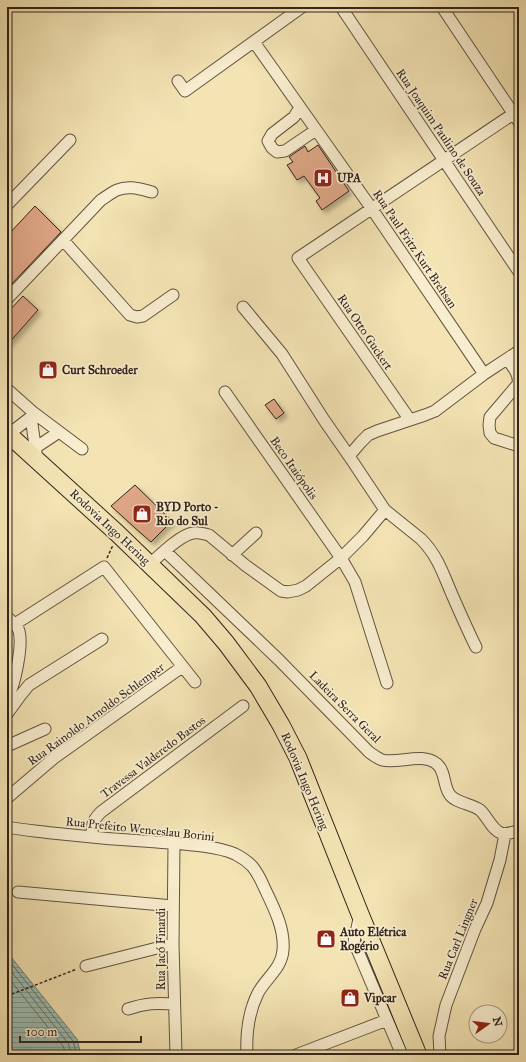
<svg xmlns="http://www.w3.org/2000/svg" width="526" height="1062" viewBox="0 0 526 1062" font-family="'IM FELL Great Primer',serif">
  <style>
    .water { fill: url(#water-rules); stroke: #718077 }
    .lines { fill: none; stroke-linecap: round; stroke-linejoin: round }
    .shore { stroke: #667068; stroke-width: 1 }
    .building { fill: #dfa787; stroke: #30231c; filter: url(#shadow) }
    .minor-casing { stroke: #615342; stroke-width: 13 }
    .highway-casing { stroke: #30231c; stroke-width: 19 }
    .path { stroke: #30231c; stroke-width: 1.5; stroke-dasharray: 3 2; stroke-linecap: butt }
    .minor { stroke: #f8edce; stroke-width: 11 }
    .highway { stroke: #f4e4b4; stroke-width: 17 }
    .labels { text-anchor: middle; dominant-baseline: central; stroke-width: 3.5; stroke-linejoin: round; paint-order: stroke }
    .street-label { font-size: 12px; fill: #30231c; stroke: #f8edce }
    .poi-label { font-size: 12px; font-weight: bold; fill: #30231c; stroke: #f8edce; text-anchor: start }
  </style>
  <defs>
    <pattern id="water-rules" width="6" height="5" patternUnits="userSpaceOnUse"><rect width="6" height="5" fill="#9cbeb3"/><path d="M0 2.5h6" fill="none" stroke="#809a91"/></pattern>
    <filter id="shadow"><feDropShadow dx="3.5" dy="3.5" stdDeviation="2" flood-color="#0004"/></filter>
  </defs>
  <rect width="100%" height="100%" fill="#f4e4b4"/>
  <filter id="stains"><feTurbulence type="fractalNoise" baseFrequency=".005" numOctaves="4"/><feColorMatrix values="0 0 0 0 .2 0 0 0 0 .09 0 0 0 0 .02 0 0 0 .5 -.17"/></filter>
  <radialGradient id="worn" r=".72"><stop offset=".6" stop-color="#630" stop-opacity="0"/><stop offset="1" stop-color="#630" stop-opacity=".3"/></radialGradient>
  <path class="water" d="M7,952l70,87 4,16h-74z"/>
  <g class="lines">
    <path class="shore" d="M7,958l66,83 4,14
      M7,966l61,77 4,12
      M7,976l56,70 3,9"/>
  </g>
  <path class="building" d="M318,145l31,46 -27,19 -6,-9 4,-3 -16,-22 -7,4 -10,-15 6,-3 -4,-5 16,-11 3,6z
    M35,206l26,26 -54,57v-53z
    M23,296l15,14 -31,35v-32z
    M274,399l10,14 -8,6 -11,-14z
    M135,485l37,36 -21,21 -16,-14 -24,-22z"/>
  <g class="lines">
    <g class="minor-casing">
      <path id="minor" d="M341,7l178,265
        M442,7l77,115
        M254,42l118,167 112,165
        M178,81l7,10 117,-84
        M300,107l-6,10 -22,17 -4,7 4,7 5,4 8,-1 22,-15 9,-6
        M7,205l63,-65
        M63,240l67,75 7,2 6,-1 30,-21
        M7,299l94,-99c5,-3 11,-8 16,-10 12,-5 23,-1 35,2
        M243,307l39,47 42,66 25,36
        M507,359c5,7 13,15 11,25l-28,33 -1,8 1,8 4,5 25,8
        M7,389l27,24 48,36
        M225,392l116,166 14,24 32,101
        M31,417l6,43
        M410,420l-112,-162 215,-144
        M9,434l22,-17 3,-4
        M35,448l24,-16
        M385,510l36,29c18,18 23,38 33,60 7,16 14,32 22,48
        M165,551l114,109 90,92c4,3 8,6 13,8 17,4 40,-8 55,4 9,8 6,22 13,31 6,8 22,9 30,15 7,6 12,20 21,23 5,2 12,-1 18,-2
        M232,555l24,-22
        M150,564c10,-9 30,-29 43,-31 6,-1 11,1 16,2l36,30 36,26 7,1 10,-2 8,-4 35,-28 22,-22 22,-26 -36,-54 12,-14 7,-7 9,-4 48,-16 10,-4 49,-37 35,-23
        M7,617c4,4 10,8 12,14 4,14 -4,55 -12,68
        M15,624l89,-57 91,115
        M7,714l13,-18 9,-11 73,-46
        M7,746l38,-17
        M7,798l47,-40 128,-91
        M7,827c15,3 30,4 45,6 35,4 70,7 105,9 22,2 58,3 78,12 6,3 12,7 17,12 5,6 9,14 12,21 9,19 21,41 19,63 -1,18 -17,28 -25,43 -10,20 -12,41 -11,62
        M92,837c0,-12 0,-16 9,-25l142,-106
        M174,844l-1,100 3,111
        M18,892l155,14
        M360,914l-6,28 48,113
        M86,966l87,-22
        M128,1009c17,-6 28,-6 46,-5
        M296,1055l91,-35
        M440,1055l-1,-19 7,-31 29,-76 12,-26 13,-43 5,-26"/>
    </g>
    <g class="highway-casing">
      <path id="highway" d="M7,433l110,100 86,83 23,27 32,43 23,39 17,33 62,156 58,141"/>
    </g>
    <path class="path" d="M107,558l6,-13
      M7,996l70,-27"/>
    <use href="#minor" class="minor"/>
    <use href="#highway" class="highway"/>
  </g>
  <defs>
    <g id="hospital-square" transform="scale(1)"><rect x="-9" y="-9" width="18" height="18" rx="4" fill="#8f2418" stroke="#f8edce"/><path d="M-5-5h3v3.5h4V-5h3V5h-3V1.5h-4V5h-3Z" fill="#fff"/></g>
    <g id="shop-square" transform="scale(1)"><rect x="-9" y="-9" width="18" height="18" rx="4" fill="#8f2418" stroke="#f8edce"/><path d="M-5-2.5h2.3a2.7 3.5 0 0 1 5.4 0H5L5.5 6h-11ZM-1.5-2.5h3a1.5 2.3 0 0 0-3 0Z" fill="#fff"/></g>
  </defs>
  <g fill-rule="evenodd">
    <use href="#hospital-square" x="323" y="178"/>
    <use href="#shop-square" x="48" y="370"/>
    <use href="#shop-square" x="142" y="514"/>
    <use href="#shop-square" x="326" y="939"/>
    <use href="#shop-square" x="350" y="998"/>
  </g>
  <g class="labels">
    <g class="street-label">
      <text transform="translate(441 132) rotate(56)">Rua Joaquim Paulino de Souza</text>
      <text transform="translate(415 249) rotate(56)">Rua Paul Fritz Kurt Brehsan</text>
      <text transform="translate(365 332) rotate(56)">Rua Otto Guckert</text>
      <text transform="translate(294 468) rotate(55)">Beco Itaiópolis</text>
      <text transform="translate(110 527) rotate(43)">Rodovia Ingo Hering</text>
      <text transform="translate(345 707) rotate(45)">Ladeira Serra Geral</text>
      <text transform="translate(96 714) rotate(-36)">Rua Rainoldo Arnoldo Schlemper</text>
      <text transform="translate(153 757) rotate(-37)">Travessa Valderedo Bastos</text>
      <text transform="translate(305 781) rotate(67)">Rodovia Ingo Hering</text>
      <text transform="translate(140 829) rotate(6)">Rua Prefeito Wenceslau Borini</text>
      <text transform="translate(458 939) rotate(-68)">Rua Carl Lingner</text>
      <text transform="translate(161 949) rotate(-90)">Rua Jacó Finardi</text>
    </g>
    <g class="poi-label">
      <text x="337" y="178">UPA</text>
      <text x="62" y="370">Curt Schroeder</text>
      <text x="156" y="507">BYD Porto -<tspan x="156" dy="14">Rio do Sul</tspan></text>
      <text x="340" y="932">Auto Elétrica<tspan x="340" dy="14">Rogério</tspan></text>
      <text x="364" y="998">Vipcar</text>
    </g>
  </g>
  <rect width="526" height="1062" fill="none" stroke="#f4e4b4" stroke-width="24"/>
  <rect x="8" y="8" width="510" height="1046" fill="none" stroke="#30231c" stroke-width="2"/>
  <rect x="12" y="12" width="502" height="1038" fill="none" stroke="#30231c"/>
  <g transform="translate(488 1024) rotate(76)"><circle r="19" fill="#f8edce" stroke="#a89c87"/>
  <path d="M0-3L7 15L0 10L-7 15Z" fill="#8f2418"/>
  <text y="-6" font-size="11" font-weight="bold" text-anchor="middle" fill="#30231c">N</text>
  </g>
  <path d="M20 1036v6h121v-6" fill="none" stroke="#30231c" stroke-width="2"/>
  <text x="26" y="1036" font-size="12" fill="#30231c" stroke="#f8edce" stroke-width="3" paint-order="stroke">100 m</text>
  <rect width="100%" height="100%" filter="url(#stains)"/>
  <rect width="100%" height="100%" fill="url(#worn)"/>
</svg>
